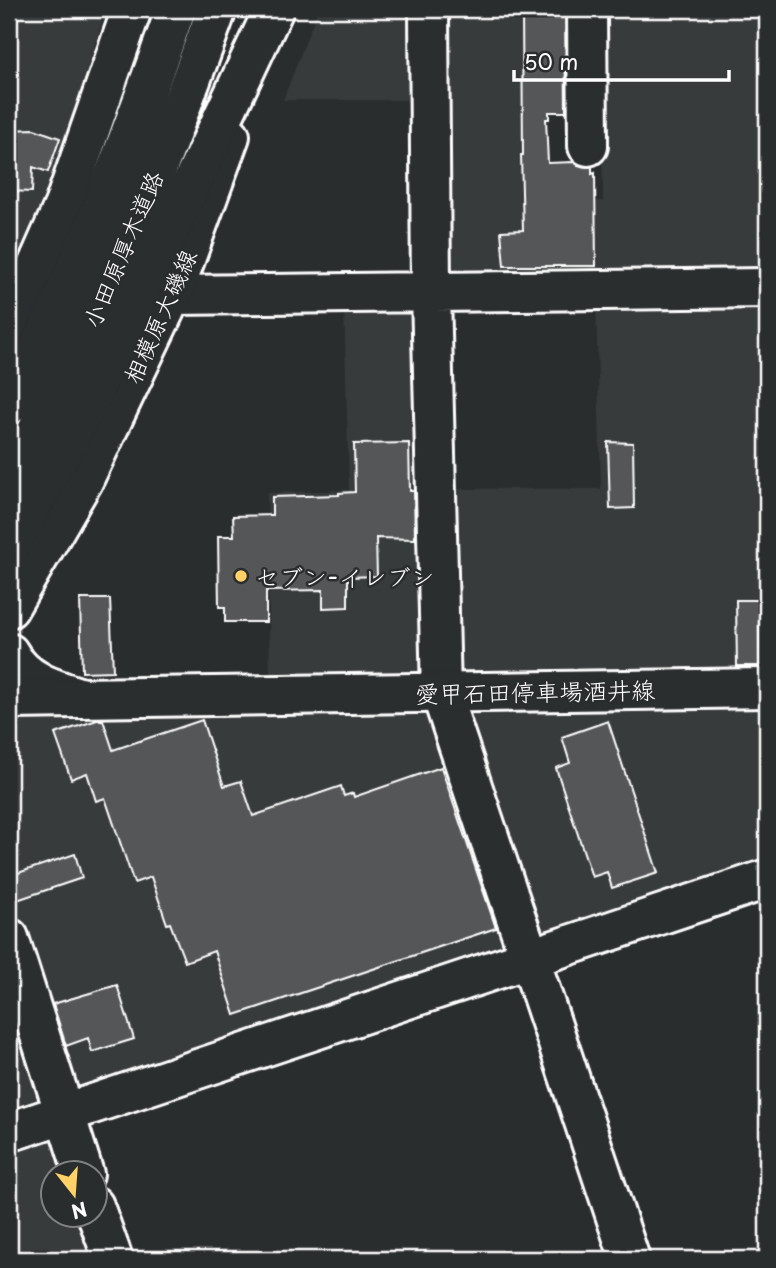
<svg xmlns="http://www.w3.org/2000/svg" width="776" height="1268" viewBox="0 0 776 1268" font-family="'Playpen Sans','Klee One',sans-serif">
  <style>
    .built { fill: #373a3b }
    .building { fill: #555758; stroke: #fff; stroke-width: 2 }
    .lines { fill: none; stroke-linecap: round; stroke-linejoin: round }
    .minor-casing { stroke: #fff; stroke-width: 44 }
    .major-casing { stroke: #fff; stroke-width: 44 }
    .highway-casing { stroke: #fff; stroke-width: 44 }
    .minor { stroke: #2a2d2e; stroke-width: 38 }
    .major { stroke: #2a2d2e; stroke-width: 38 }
    .highway { stroke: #2a2d2e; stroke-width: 38 }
    .poi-dot { fill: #ffd166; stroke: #2a2d2e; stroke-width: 2.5 }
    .labels { text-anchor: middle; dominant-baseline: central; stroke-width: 5; stroke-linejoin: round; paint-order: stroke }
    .street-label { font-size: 24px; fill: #fff; stroke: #2a2d2e }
    .poi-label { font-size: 24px; fill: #fff; stroke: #2a2d2e; text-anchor: start }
  </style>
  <rect width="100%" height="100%" fill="#2a2d2e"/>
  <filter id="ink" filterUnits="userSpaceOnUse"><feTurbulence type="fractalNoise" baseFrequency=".0143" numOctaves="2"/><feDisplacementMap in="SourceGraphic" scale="14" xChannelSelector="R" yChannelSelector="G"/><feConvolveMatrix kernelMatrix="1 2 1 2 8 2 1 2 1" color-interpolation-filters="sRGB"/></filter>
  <g filter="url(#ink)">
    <path class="built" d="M9,9h97l-42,133 -55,144z
      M318,9h103l3,91h-141z
      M436,9h87l4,195 76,-3 -3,-192h167v272l-328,7z
      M767,300v372l-317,5 -5,-188h156l-5,-187z
      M417,304l17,374 -164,2 -3,-187 82,-3 -5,-185z
      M767,704v169l-230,79 -76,-243z
      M440,711l82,244 -449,150 -64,-200v-182l14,-8z
      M9,977l42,128 -42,19z
      M57,1132l22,41 -27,1v42h41l14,43h-98v-111z"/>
    <path class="building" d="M522,9h43l1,103h-17v7h-3l2,44 26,-1 4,3 14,2v7l3,-1 1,93h-92l-3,-35 22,-1 -2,-75h2z
      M34,129l26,9 -12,34 -15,-5 -1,25 -23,-1v-61z
      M608,442l25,1 1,65 -24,1z
      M409,443l1,48h4l1,48 -39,-1 1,38 -29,1v30l-25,1v-18l-57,1v31h-41v-15h-6l-1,-71h16l-1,-20 39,-1v-18l67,-2v-2l16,-1 -1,-48z
      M80,599h30l3,72 -31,1z
      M736,600h23l1,66h-23z
      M97,720h6l10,30 89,-30 22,66 17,-5 12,35 88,-30 3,10 9,-3 1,4 87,-30 55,161 -261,87 -21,-64 -29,11 -15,-39 -3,1 -16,-47 -17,6 -29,-85 -9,3 -9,-28 -16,6 -16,-45z
      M608,721l50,152 -46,15 -5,-16 -15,5 -36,-109 14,-5 -8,-26z
      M75,854l7,24 -68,23 -5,-16v-9z
      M117,985l17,54 -42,13 -4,-14 -22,8 -13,-42z"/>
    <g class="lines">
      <g class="minor-casing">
        <path id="minor" d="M429,9l2,284 10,400 189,566
          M587,9l1,137
          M172,295l595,-7
          M9,653c15,28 44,36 73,45
          M9,938l75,236
          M9,1132l758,-253
          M94,1206l19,53"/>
      </g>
      <g class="major-casing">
        <path id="major" d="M9,330l55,-125 68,-196
          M9,608l74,-127 89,-186 58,-159
          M9,699l758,-11"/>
      </g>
      <g class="highway-casing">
        <path id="highway" d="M9,405c69,-126 119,-262 167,-396
          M9,481c87,-149 150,-311 208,-472
          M9,549l81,-149 184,-391"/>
      </g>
      <use href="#minor" class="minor"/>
      <use href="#major" class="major"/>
      <use href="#highway" class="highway"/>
    </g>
  </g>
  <circle class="poi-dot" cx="241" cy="576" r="7"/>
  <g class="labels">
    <g class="street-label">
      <text transform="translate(122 249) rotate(-67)">小田原厚木道路</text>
      <text transform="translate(159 316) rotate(-66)">相模原大磯線</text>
      <text transform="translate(535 691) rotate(-1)">愛甲石田停車場酒井線</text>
    </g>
    <g class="poi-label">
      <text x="255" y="576">セブン-イレブン</text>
    </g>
  </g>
  <rect width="776" height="1268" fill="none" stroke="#2a2d2e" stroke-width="35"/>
  <rect x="18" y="18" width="741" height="1233" fill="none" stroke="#fff" stroke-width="2.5" filter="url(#ink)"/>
  <g transform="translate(74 1194) rotate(163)"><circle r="33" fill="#2a2d2e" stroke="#7f8182" stroke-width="2"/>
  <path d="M0-5L12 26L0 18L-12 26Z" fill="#ffd166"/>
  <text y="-10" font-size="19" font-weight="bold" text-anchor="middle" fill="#ffffff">N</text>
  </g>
  <path d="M514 70v10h215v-10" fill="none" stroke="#ffffff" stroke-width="3.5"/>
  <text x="524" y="70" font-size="21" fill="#ffffff" stroke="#2a2d2e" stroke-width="5" paint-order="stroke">50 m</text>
</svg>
